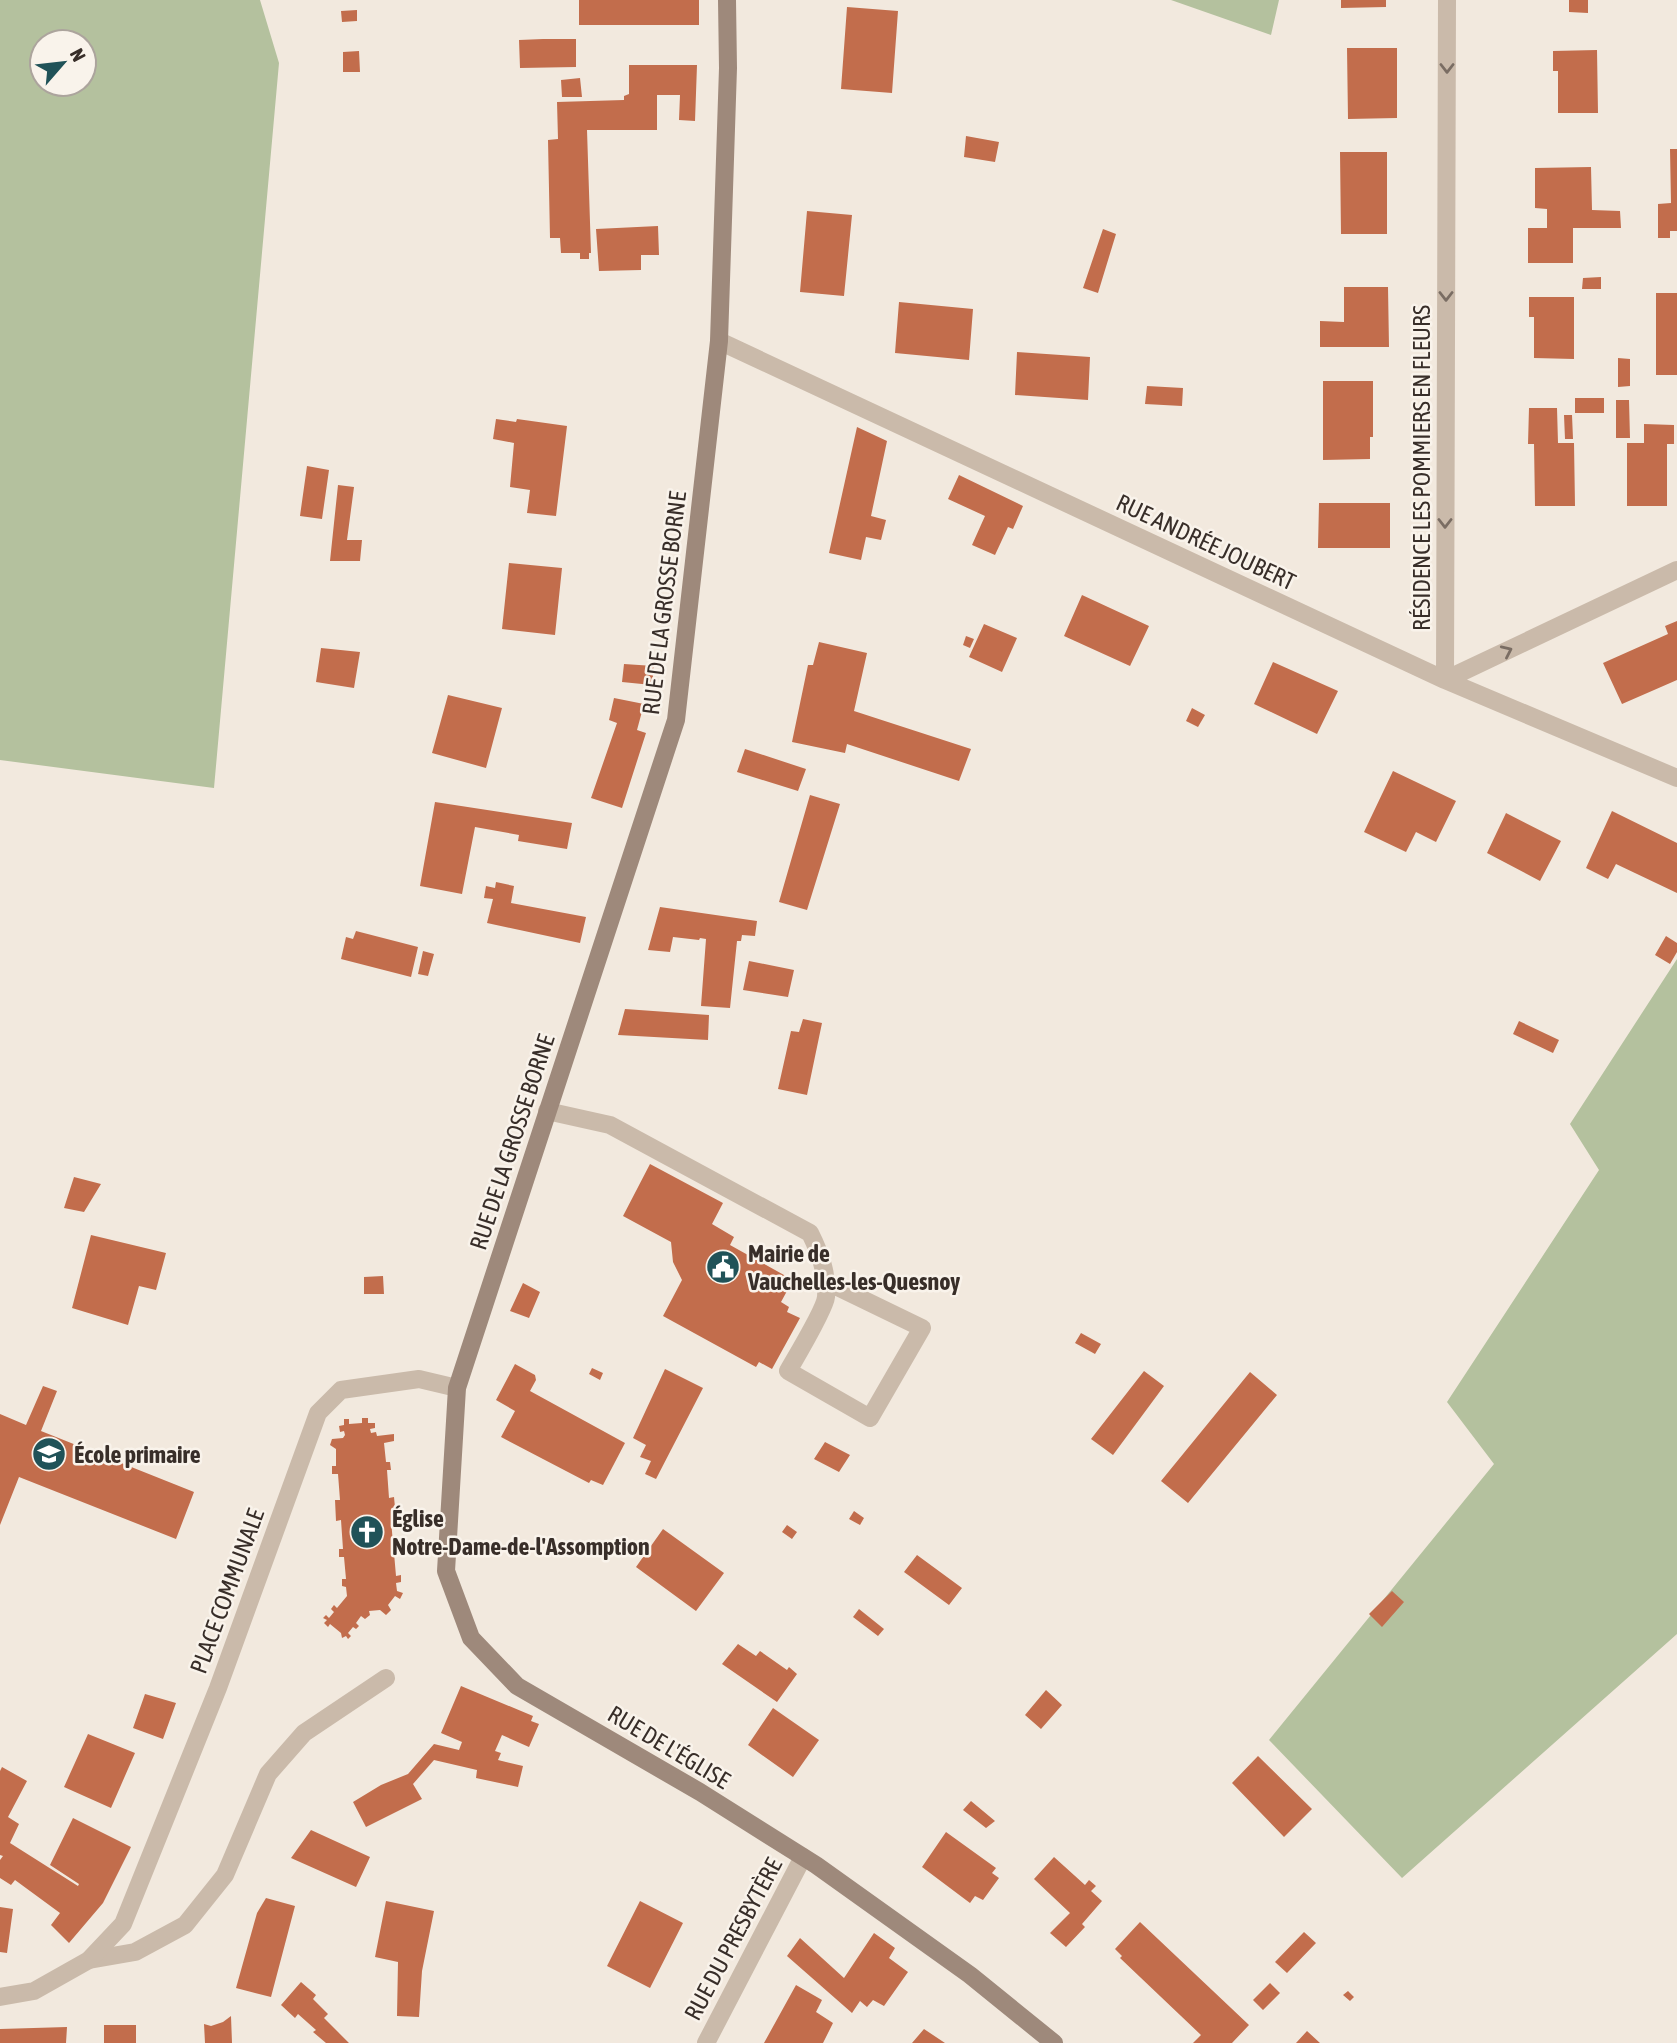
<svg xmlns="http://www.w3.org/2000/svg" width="1677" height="2043" viewBox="0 0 1677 2043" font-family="'Asap Condensed',sans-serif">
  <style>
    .green { fill: #b4c19e; fill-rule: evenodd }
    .building { fill: #c26d4c }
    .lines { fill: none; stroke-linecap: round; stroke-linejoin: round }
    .lane { stroke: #cabaaa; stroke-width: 18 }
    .street { stroke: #cabaaa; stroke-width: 18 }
    .secondary { stroke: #9e897b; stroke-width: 18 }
    .oneway { stroke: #7a6d63 }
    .labels { text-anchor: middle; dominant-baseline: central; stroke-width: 5; stroke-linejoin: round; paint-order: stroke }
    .street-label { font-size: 24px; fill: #382e29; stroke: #f9f3eb }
    .poi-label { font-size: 24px; font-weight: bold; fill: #382e29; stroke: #f9f3eb; text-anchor: start }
  </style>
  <rect width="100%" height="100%" fill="#f2e9de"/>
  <path class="green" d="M0,0h260l19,63 -65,725 -214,-28zM42,42h42v42h-42z
    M1171,0h108l-8,35z
    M1677,959v675l-275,244 -133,-138 225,-276 -47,-62 152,-232 -29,-46z"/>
  <path class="building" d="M579,0h120v25h-120z
    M1341,0h45v7l-45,1z
    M1569,0h19v13l-19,-1z
    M847,7l51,4 -6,82 -51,-4z
    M357,10v11l-15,1 -1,-11z
    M543,39h33v28l-56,1 -1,-28z
    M1347,48h50v70l-49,1z
    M1597,50l1,63h-40v-42h-5v-20z
    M359,51l1,21h-17v-20z
    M629,65h68l-2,56 -16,-1 1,-25h-23v35h-70l4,123h-2v6h-9v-6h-19l-1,-15h-10l-2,-98 10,-1 -1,-37 67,-2v-4l5,-2z
    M580,78l2,19h-20l-1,-17z
    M966,136l33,6 -4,20 -31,-5z
    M1670,149h7v82h-7v7h-12v-34l13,-1z
    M1340,152h47v82h-46z
    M1591,167l1,43 28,1 1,17h-48v35h-45v-35h19v-19l-12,-1v-40z
    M807,211l45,4 -8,81 -44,-4z
    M658,226l1,29h-18v15l-42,1 -3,-42z
    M1103,229l13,5 -18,59 -15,-5z
    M1601,277v12h-19l1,-11z
    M1344,287h44l1,60h-69v-26l24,1z
    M1656,293h21v82h-21z
    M1529,297h45v62l-40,-1v-41h-5z
    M899,302l74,7 -4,51 -74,-7z
    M1017,352l73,5 -2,43 -73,-5z
    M1618,358l12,1v27l-12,1z
    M1323,381h50v56h-3v22l-47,1z
    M1147,386l36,2 -1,18 -37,-2z
    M1575,398h29v15h-29z
    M1616,400h13l1,38h-14z
    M1529,408h28l1,35h16l1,63h-40l-1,-62h-6z
    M1564,415h8l1,24h-8z
    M496,419l20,3 1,-3 50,7 -11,90 -29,-3 3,-23 -20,-3 4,-44 -21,-4z
    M1644,424l30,1v19h-7v62h-40v-63h17z
    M857,427l30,14 -16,75 15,4 -5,20 -15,-3 -5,23 -32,-7z
    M307,466l22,4 -7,49 -22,-3z
    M959,475l64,31 -10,23 -5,-2 -13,28 -23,-10 13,-29 -37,-17z
    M338,485l16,2 -7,53h15l-2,21h-30z
    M1319,503h71v45h-72z
    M509,563l53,5 -7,67 -53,-6z
    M1082,595l67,31 -19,40 -66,-30z
    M1677,621v59l-55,24 -19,-41 65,-29 -3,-8z
    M984,624l33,14 -15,34 -33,-15z
    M966,636l8,3 -4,9 -7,-3z
    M819,642l48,11 -13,58 117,38 -12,32 -112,-37 -2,9 -53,-11 16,-77h5z
    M321,648l39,4 -6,36 -38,-6z
    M1273,662l65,29 -21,43 -63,-30z
    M624,664l30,2 -2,19 -30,-3z
    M448,695l54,13 -16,60 -54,-15z
    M614,698l30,6 -7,26 9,3 -24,75 -31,-10 26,-75 -8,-3z
    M1192,708l13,7 -7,12 -12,-6z
    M745,749l61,20 -8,22 -61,-19z
    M1393,771l63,30 -20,41 -20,-10 -10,20 -42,-20z
    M810,795l30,9 -33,106 -28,-8z
    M435,802l137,21 -5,26 -49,-8 1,-6 -44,-8 -13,67 -42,-8z
    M1612,811l65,32v50l-61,-29 -8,15 -22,-11z
    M1506,813l55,28 -21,40 -53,-28z
    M496,882l18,4 -3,17 75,14 -6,26 -93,-20 6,-24 -9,-1 2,-12 9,2z
    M660,907l97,14 -2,15 -13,-1 -1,6h-4l-7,67 -29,-2 5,-67 -6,-1 -1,2 -26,-3 -3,15 -22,-2z
    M356,931l62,16 -7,30 -70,-18 5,-22 7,2z
    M1666,936l11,7v9l-7,12 -15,-9z
    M423,951l11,3 -6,22 -10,-2z
    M749,961l45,9 -6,27 -45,-7z
    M625,1009l84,6 -1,25 -90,-5z
    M803,1019l19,4 -15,72 -29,-6 13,-58 8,1z
    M1519,1021l40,19 -6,13 -40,-19z
    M650,1164l73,39 -11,21 22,13 -4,8 63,35 -12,22 8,5 -2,5 13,6 -28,51 -13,-7 -3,5 -93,-51 19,-36 -9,-18 -2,-20 -48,-26z
    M74,1177l27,7 -17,28 -20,-4z
    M91,1235l75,18 -10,37 -17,-4 -11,39 -56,-17z
    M383,1276l1,18h-20v-17z
    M523,1283l17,9 -11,26 -19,-7z
    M1081,1333l20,11 -6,10 -20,-11z
    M515,1364l20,11 1,5 -6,11 95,52 -22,42 -12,-5 -2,3 -88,-46 14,-26 -19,-11z
    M592,1368l11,5 -3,7 -11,-6z
    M665,1369l38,19 -47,91 -11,-5 6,-13 -11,-4 6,-12 -13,-7z
    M1144,1371l20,15 -51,69 -22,-16z
    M1250,1372l27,23 -89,108 -27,-22z
    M43,1386l14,5 -16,40 153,61 -18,47 -157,-62 -19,48v-111l26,11z
    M362,1418h6v5h7v5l-5,1 1,4 5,-1 1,4 17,-2v7l-10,2 2,19h4l1,8h-4l2,28 5,-1 2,21 -5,1 2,25 5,-1 1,10h-5l2,23 5,-1v7l-5,1 1,8 6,2 -3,6 -5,-3 -7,9 3,5 -5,5 -6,-5 -11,1 1,4 -5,4 -4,-3 -5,7 3,3 -3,3 -3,-2 -5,6 3,3 -3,3 -2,-3 -4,2 -1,-5 -11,-9 -2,3 -4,-4 3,-3 -4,-2 3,-3 3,3 5,-6 -3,-3 3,-4 3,3 10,-12 -1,-9 -4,-1v-7h4l-2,-22h-5v-8h4l-2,-29 -5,1 -1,-21h5l-2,-26h-6v-8h4v-17l-6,-4 2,-6 11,-1 2,-3 -1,-4 -4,1 -1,-6 5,-1v-6h5v5l13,-1z
    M825,1442l25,13 -11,17 -25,-13z
    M854,1511l10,7 -4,7 -11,-6z
    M787,1525l10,7 -5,7 -10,-7z
    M663,1529l61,44 -28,38 -60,-44z
    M917,1555l45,33 -13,17 -45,-33z
    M1392,1591l12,11 -22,25 -13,-13z
    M859,1609l25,20 -6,7 -25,-19z
    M738,1644l18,12 4,-5 27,19 2,-3 8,7 -20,28 -55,-38z
    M461,1686l72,30 -2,5 8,3 -10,23 -27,-12 -7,16 6,2 -3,7 25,6 -5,21 -42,-9 1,-8 -43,-10 -21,24 9,15 -56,28 -13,-25 28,-17 27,-11 26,-30 25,6 3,-8 -21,-9z
    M1046,1690l16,15 -21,24 -16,-14z
    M145,1694l31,9 -13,36 -30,-11z
    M773,1708l46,32 -26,37 -45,-32z
    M88,1734l47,19 -24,55 -47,-21z
    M1258,1756l54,53 -28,28 -52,-54z
    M2,1767l25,14 -19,36 11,7 -9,19 68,43 1,-2 -29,-19 23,-47 58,29 -28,56 -34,40 -18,-18 9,-12 -45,-33 -4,5 -11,-7v-18l3,-4 -3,-1v-84z
    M971,1801l24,20 -9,7 -23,-18z
    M311,1830l59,27 -14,30 -65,-29z
    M946,1832l50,36 -4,5 7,5 -16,22 -8,-4 -5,7 -48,-36z
    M1054,1857l31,28 4,-5 7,6 -5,5 11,10 -20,23 3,3 -19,20 -16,-14 20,-20 -36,-34z
    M266,1898l29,8 -24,91 -35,-9 21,-75z
    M386,1901l48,10 -12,60 -3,46 -22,-1 1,-54 -23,-5z
    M640,1901l43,22 -33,65 -43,-22z
    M0,1907l13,2 -6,44 -7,-1z
    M1140,1922l109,103 -17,18h-39l8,-8 -81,-77 2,-2 -7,-7z
    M1304,1932l12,11 -29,30 -12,-11z
    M874,1933l21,15 -6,10 19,14 -24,34 -11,-6 -6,7 -7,-6 -8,12 -65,-57 13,-18 44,40z
    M301,1982l15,13 -3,4 15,15 -4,4 25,25h-23l-13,-11 3,-2 -18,-16 -3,4 -14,-13z
    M1270,1983l10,10 -17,17 -10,-10z
    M796,1985l26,15 -6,12 17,11 -10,20h-59z
    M1348,1991l6,6 -4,4 -7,-6z
    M231,2016l1,27h-27l-1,-19 7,2 12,-4z
    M104,2025h32v18h-32z
    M67,2027l-1,16h-66v-14z
    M924,2029l21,14h-33z
    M1307,2031l13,12h-24z"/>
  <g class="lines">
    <path class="lane" d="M547,1111l63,14 200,108c10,20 18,41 16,64 -1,12 -30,60 -38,74l82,47 52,-90 -97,-47
      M89,1960l46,-8 50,-27 40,-50 43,-101 36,-41 82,-55"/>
    <path class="street" d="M1447,0l-2,680 232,-110
      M719,341l726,339 232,98
      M0,1997l34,-6 55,-31 34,-36 95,-236 100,-275 23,-23 78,-11 38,9
      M706,2043l97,-186"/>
    <path class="secondary" d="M727,0l1,68 -9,273 -43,379 -219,668 -11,183 25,67 46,48 183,106 116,73 154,110 84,68"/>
  </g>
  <defs><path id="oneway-chevron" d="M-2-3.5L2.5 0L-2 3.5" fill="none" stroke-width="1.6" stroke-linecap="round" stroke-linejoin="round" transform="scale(1.75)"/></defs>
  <g class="oneway">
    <use href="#oneway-chevron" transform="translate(1447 68) rotate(90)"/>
    <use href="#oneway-chevron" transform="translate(1446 296) rotate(90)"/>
    <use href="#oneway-chevron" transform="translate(1445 523) rotate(90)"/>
    <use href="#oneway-chevron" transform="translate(1507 651) rotate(-25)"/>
  </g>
  <defs>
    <g id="civic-disc" transform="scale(1.75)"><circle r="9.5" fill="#205258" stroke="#f9f3eb"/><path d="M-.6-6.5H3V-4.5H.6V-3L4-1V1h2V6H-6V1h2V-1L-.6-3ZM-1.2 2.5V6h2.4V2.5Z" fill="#fff"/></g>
    <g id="school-disc" transform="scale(1.75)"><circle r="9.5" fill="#205258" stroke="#f9f3eb"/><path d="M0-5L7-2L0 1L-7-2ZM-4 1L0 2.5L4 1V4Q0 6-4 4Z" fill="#fff"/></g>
    <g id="church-disc" transform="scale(1.75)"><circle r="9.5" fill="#205258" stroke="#f9f3eb"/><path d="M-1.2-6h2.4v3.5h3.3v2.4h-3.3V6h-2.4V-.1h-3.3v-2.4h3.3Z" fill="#fff"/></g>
  </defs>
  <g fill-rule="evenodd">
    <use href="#civic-disc" x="723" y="1267"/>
    <use href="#school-disc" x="49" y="1454"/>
    <use href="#church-disc" x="367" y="1532"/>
  </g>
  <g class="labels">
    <g class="street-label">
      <text transform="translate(1421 468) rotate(-90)">RÉSIDENCE LES POMMIERS EN FLEURS</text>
      <text transform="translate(1206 542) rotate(25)">RUE ANDRÉE JOUBERT</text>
      <text transform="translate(664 603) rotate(-83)">RUE DE LA GROSSE BORNE</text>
      <text transform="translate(512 1142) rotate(-72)">RUE DE LA GROSSE BORNE</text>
      <text transform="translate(227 1591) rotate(-70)">PLACE COMMUNALE</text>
      <text transform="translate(669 1747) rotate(31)">RUE DE L'ÉGLISE</text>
      <text transform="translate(733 1939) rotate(-62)">RUE DU PRESBYTÈRE</text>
    </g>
    <g class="poi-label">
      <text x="748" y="1253">Mairie de<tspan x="748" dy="28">Vauchelles-les-Quesnoy</tspan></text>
      <text x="74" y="1454">École primaire</text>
      <text x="392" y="1518">Église<tspan x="392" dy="28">Notre-Dame-de-l'Assomption</tspan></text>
    </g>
  </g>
  <g transform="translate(63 63) rotate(62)"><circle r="33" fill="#f9f3eb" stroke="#aca49d" stroke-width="2"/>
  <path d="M0-5L12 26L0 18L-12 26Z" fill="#205258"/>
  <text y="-10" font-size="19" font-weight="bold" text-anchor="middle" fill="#382e29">N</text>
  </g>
</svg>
